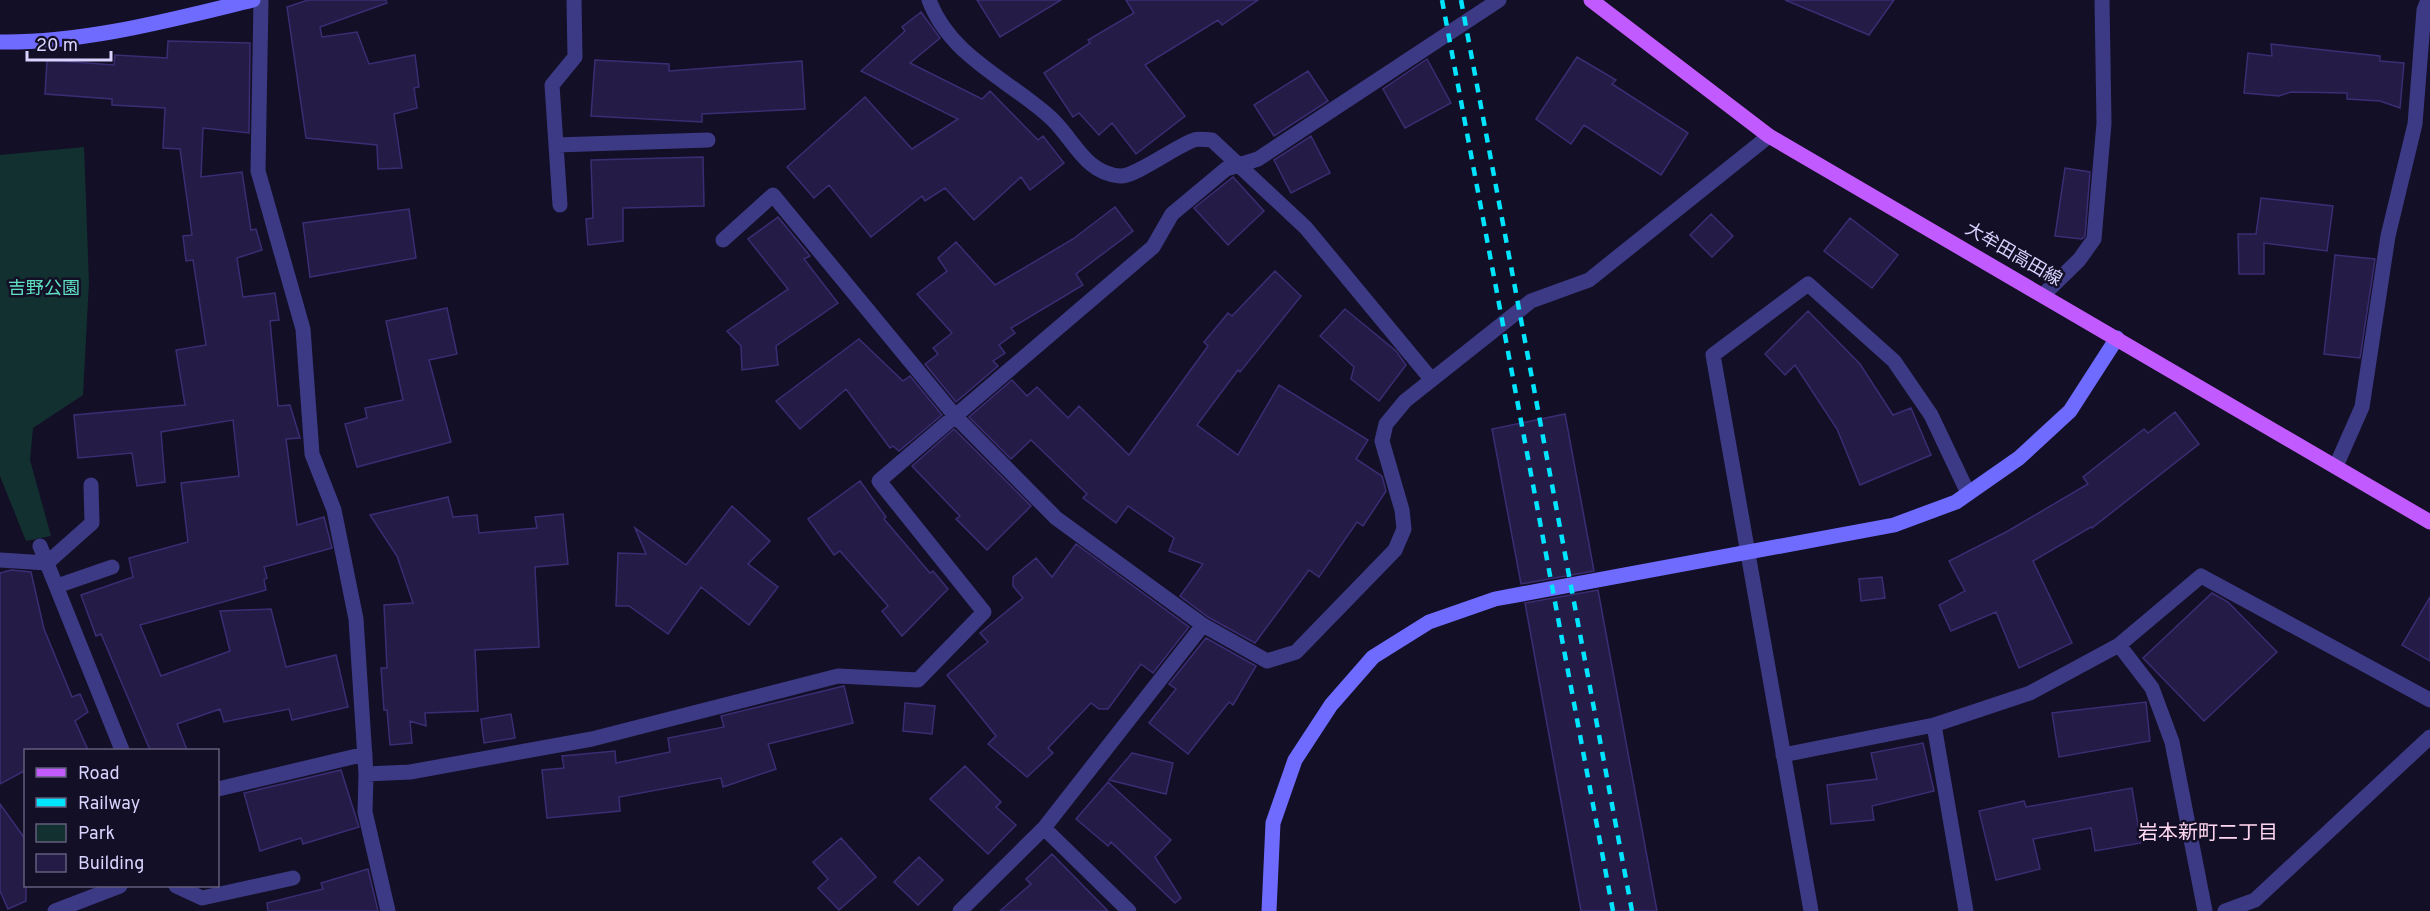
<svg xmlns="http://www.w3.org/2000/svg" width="2430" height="911" viewBox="0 0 2430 911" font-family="Overpass,'Noto Sans JP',sans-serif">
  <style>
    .green { fill: #12302f }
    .building { fill: #241b47; stroke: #3b2d73; stroke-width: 1.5 }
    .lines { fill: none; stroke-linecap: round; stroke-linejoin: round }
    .street { stroke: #3d3a85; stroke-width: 15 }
    .secondary { stroke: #6f6bff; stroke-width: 15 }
    .primary { stroke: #c25bff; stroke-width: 15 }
    .rail { stroke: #00e5ff; stroke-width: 4.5; stroke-dasharray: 9 8; stroke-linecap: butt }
    .labels { text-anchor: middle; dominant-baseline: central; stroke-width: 5; stroke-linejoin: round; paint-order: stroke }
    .street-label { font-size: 18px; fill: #d9d4ff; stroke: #130f26 }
    .park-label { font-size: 18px; fill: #5fe0c0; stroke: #130f26 }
    .neighbourhood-label { font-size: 20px; fill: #ffd6f0; stroke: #130f26 }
  </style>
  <rect width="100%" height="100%" fill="#130f26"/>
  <path class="green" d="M84,147l5,135 -6,113 -50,33 -3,32 21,76 -25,5 -26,-65v-321z"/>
  <path class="building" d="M308,0h78l1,3 -67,24 2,10 35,-5 12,32 46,-9 4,32 -5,1 3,20 -23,6 8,54 -24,1 -1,-24 -71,-7 -19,-131z
    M977,0h84l-61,37z
    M1126,0h132l-36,25 -4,-5 -73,45 40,51 -49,38 -24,-31 -13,12 -20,-22 -6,4 -29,-44 46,-30 -2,-3 46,-27z
    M1785,0h109l-25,35z
    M921,12l19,26 -30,25 72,36 8,-8 48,49 5,-4 21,27 -34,27 -9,-13 -47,43 -29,-32 -20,13 -3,-5 -51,41 -42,-52 -15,13 -27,-31 78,-70 47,52 46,-30 -97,-48 44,-40 -3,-4z
    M168,41l82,2 -1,90 -46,-5 -2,49 41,-5 9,58 5,-1 6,21 -25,8 6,39 32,-4 4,27 -9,1 8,85 12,-1 10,33 -14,1 11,86 27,-8 8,31 -68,19 3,11 -3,2 2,10 -126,35 21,51 69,-25 -10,-40 51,-2 15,58 50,-12 12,52 -56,13 -3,-11 -65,13 -4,-13 -43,15 10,26h-37l-49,-116 -5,2 -15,-41 52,-18 -4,-19 59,-16 -7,-59 58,-7 -6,-56 -72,12 4,50 -28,4 -5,-33 -54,5 -4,-43 111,-10 -9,-55 30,-5 -13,-85 -7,1 -3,-25 9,-1 -12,-86 -17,-1 2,-40 -53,-3v-6l-67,-5 2,-34 67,5 1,-10 52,3z
    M2271,44l109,12v5l24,2 -4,45 -20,-7 -33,-2v-6l-56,-1 -12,4 -35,-3 4,-40 24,3z
    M1577,57l39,23 -4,4 76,49 -27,42 -77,-50 -13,19 -35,-25z
    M1427,59l24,44 -46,25 -22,-39z
    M595,60l74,4v7l133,-10 3,48 -103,5v8l-111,-6z
    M1308,71l20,30 -54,35 -20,-31z
    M1311,136l19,37 -39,20 -17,-33z
    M703,157l1,49 -81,2v33l-35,4 -2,-26 7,-1 -2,-58z
    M2065,168l25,4 -5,64 -3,3 -27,-3z
    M1233,177l31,34 -36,34 -34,-37z
    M2261,198l72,8 -6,45 -63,-8v31h-25l-1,-40h18z
    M1115,207l18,24 -57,43 7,11 -72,43 4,5 -16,12 6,8 -12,8 5,5 -42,36 -31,-38 13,-10 -5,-6 19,-15 -35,-39 30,-23 -9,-13 18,-16 39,43 78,-46z
    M409,209l7,49 -106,19 -7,-54z
    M1711,214l22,22 -21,21 -22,-22z
    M778,217l32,39 -6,3 34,44 -62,43 2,19 -36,5 -1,-24 -14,-15 61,-42 -40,-50z
    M1850,218l48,37 -26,33 -48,-37z
    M2335,255l40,4 -15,99 -36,-4z
    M1275,271l26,25 -61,76 -2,-2 -41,55 41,30 41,-70 89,55 -12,19 26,17 4,15 -23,35 -6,-4 -38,55 -10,-7 -54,73 -47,-26 -28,-21 23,-32 -34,-13 5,-13 -46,-32 -12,17 -33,-25 4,-4 -56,-54 -20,19 -42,-42 43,-37 15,16 10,-9 31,31 11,-12 50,49 79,-109 -4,-4 24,-29 4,3z
    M447,308l10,46 -28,6 22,82 -94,25 -12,-43 22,-6 -2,-10 38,-8 -17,-79z
    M1345,309l51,42 10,14 -27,36 -28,-22 3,-12 -34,-31z
    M1808,311l52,53 33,51 18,-7 20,47 -71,30 -23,-56 -42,-64 -10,10 -20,-21z
    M859,339l44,42 7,-5 32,39 -43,36 -6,-5 -3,2 -44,-59 -46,40 -24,-28z
    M2175,412l24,32 -107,84 -1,-1 -58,34 39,82 -53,25 -23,-56 -45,19 -12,-26 26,-14 -16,-30 59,-30 80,-47 -5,-7 61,-48 4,4z
    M1565,414l29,157 -73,13 -29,-155z
    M954,429l77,77 -44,44 -31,-31 4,-3 -48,-50z
    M860,481l26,36 -2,2 46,54 3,-2 15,18 -46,47 -20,-25 6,-5 -48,-55 -6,4 -26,-36z
    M448,497l5,20 24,-2 2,18 58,-5 -2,-11 28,-3 5,50 -33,3 4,80 -64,3 3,61 -53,2 1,13 -16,-5 2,22 -22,2 -3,-35h-3l-3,-42h6l-3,-63 29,-2 -16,-47 -27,-41z
    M732,506l38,35 -22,23 30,23 -29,38 -48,-38 -33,47 -39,-28h-13l2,-53 28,1 -11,-26 51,37z
    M1076,544l113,83 -36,46 -12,-9 -33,45h-9l-8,-6 -43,45 5,5 -26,24 -39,-33 8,-8 -49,-61 41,-33 -8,-9 43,-35 -10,-12v-9l23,-19 16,19z
    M11,570l20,2 13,57 28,68 8,-3 8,18 -13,9 13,29h-62v20l-26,14v-211z
    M1882,577l3,21 -24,3 -2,-22z
    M1598,590l59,321h-76l-56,-308z
    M2212,593l16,9 49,50 -73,69 -61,-63z
    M2430,597v64l-28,-16z
    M1206,638l50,28 -23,39 -4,-3 -41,52 -39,-31 27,-34 -7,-5z
    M844,686l9,37 -85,21 8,25 -53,18 -2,-9 -102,19 1,14 -73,7 -5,-48 22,-2 -2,-12 53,-5 1,12 54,-11 -2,-14 56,-11 -3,-11z
    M2146,702l4,39 -91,16 -7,-44z
    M905,703l30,3 -3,28 -29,-3z
    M511,714l4,24 -31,5 -3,-24z
    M1923,743l11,48 -62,15 2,14 -43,4 -4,-39 50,-6 -6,-26z
    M1132,753l41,10 -7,31 -57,-14z
    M965,766l36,36 -5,5 20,18 -28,29 -58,-55z
    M341,770l18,57 -56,17 -2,-6 -41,13 -16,-58z
    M1108,782l63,58 -16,17 26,41 -6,5 -64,-61 -3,4 -32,-27z
    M2132,788l9,55 -46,8 -4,-23 -58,11 7,30 -44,11 -17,-69 45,-10 2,6z
    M0,804l26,36v61l-18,8 -8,-18z
    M841,838l35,39 -37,33 -21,-22 10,-9 -15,-17z
    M1052,854l56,57h-108l31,-27 -5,-5z
    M919,857l24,23 -25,25 -24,-23z
    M368,869l10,42h-110l-1,-8 56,-14 -2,-6z"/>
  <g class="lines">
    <path class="street" d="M261,0l-3,171 45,158 9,125 22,56 22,109 10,155 -1,38 23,99
      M929,0c21,57 81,80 123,119 22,21 34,55 68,57 15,1 56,-30 74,-36 5,-2 12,0 18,0l94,88 125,151
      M556,145l152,-5
      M560,205l-8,-120 23,-28 -1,-57
      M723,240l50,-45 183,222 100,101 147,107 64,36 29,-9 99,-102 9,-21 -2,-19 -20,-69 4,-17 19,-23 126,-100 58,-21 180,-144
      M2043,295l36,-35 15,-21 10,-116 -2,-123
      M2336,466l26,-59 26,-171 27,-112 9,-114 4,-10
      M40,546l82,204
      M0,560l47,3 45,-40 -1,-38
      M57,586l55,-19
      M2119,645l33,43 20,54 33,169
      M1934,725l32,186
      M1783,755l151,-30 96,-32 89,-48 82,-69 229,124
      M366,774l44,-2 182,-33 246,-63 80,4 66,-68 -105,-131 274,-234 19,-33 54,-45 32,-10 241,-159
      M218,789l147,-35
      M1044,828l85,83
      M176,886l26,12 91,-20
      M55,911l65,-25
      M960,911l84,-83 159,-203
      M1811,911l-98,-556 95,-71 86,77 37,54 37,78
      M2225,911l30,-11 175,-163"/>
    <path class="secondary" d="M0,42c86,1 170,-22 253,-42
      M1269,911l4,-88 22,-63 36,-55 42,-48 56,-35 66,-23 399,-74 62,-23 63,-44 51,-47 47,-73"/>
    <path class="primary" d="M1591,0l178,136 661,386"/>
    <path class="rail" d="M1442,0l171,911
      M1461,0l171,911"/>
  </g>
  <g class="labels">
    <g class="street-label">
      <text transform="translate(2013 255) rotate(30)">大牟田高田線</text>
    </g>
    <g class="park-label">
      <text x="44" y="289">吉野公園</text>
    </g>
    <g class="neighbourhood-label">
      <text x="2208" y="834">岩本新町二丁目</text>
    </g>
  </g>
  <rect x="24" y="749" width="195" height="138" fill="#130f26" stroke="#625e7d" stroke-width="1.5"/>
  <rect x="36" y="768" width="30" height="9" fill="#c25bff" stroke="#625e7d" stroke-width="1.5"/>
  <text x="78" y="779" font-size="18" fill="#d9d4ff">Road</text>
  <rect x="36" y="798" width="30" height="9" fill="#00e5ff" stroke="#625e7d" stroke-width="1.5"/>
  <text x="78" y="809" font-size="18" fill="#d9d4ff">Railway</text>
  <rect x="36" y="824" width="30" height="18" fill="#12302f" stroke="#625e7d" stroke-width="1.5"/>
  <text x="78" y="839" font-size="18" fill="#d9d4ff">Park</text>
  <rect x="36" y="854" width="30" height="18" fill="#241b47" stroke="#625e7d" stroke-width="1.5"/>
  <text x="78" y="869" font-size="18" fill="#d9d4ff">Building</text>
  <path d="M27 51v9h84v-9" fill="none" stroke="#d9d4ff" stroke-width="3"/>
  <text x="36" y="51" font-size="18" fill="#d9d4ff" stroke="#130f26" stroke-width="4.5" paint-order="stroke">20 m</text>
</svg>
